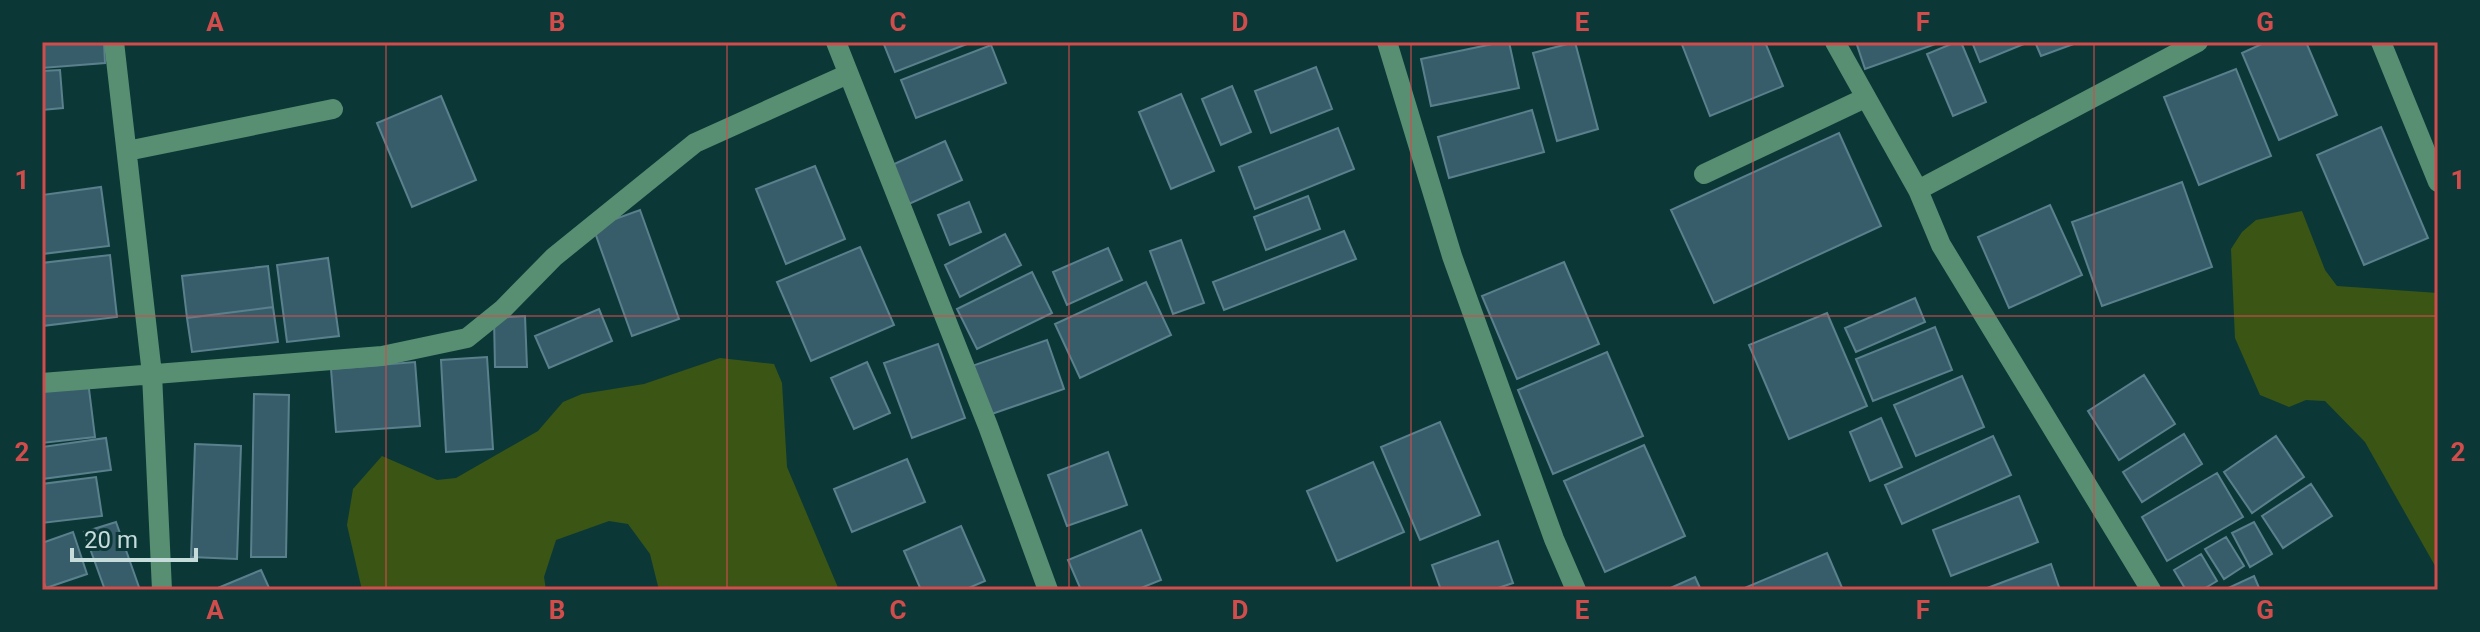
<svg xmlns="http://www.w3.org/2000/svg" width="2480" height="632" viewBox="0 0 2480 632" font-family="Roboto,sans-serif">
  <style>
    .green { fill: #3b5614 }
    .building { fill: #385d6a; stroke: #5a808d; stroke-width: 2 }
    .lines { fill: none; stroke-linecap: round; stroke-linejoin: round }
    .minor { stroke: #588f72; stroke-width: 20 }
    .grid { fill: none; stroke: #d34c4c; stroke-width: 2; stroke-opacity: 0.55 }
    .neatline { fill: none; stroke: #d34c4c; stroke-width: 3 }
    .grid-label { font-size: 26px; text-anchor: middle; font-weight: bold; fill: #d34c4c }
  </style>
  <rect width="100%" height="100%" fill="#0b3837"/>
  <path class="green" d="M2302,211l23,59 12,16 101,7v278l-73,-129 -40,-41 -19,-1 -17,7 -29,-12 -25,-57 -4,-89 11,-17 14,-12z
    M720,358l54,6 8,19 5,84 52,123h-180l-9,-36 -22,-30 -19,-3 -53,19 -12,37 2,13h-184l-15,-65 6,-36 29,-33 55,24 19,-2 82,-47 25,-29 19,-8 62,-10z"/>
  <path class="building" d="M42,42h62l1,21 -63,5z
    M883,42h89l-77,30z
    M1502,42h7l10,46 -88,18 -10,-47z
    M1575,42l23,87 -41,12 -24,-88z
    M1681,42h84l18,44 -73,30z
    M1856,42h85l-76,27z
    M1956,42h5l25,60 -33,14 -26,-62z
    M1972,42h51l1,2 -44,18z
    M2035,42h44l-38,14z
    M2266,42h40l31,73 -58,25 -37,-87z
    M991,45l15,38 -90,35 -15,-38z
    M1316,67l16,42 -61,24 -16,-42z
    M2236,69l35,87 -72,29 -35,-88z
    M60,70l3,38 -21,2v-39z
    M1232,86l19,46 -30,13 -19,-46z
    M1181,94l33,77 -43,18 -32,-77z
    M441,96l35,84 -64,27 -35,-84z
    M1532,110l12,42 -95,26 -11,-41z
    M2381,127l47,111 -64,27 -47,-110z
    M1338,128l16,41 -99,40 -16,-42z
    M1839,133l42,93 -167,77 -43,-93z
    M945,141l17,39 -53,24 -17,-39z
    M815,166l30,73 -59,25 -30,-75z
    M2182,182l30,85 -110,39 -30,-84z
    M101,187l8,59 -67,8v-59z
    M1308,196l12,33 -54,21 -12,-33z
    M969,202l12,30 -31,13 -12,-30z
    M2050,205l32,70 -73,33 -31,-71z
    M640,210l39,109 -47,17 -39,-109z
    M1344,231l12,28 -132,51 -11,-28z
    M1005,234l16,31 -61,32 -15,-32z
    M1181,240l23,63 -31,11 -23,-63z
    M860,247l34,78 -83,36 -34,-79z
    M1108,248l14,32 -55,25 -14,-33z
    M110,255l7,62 -75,9v-63z
    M328,258l11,78 -52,6 -10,-77z
    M1564,262l35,82 -82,35 -35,-83z
    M268,266l5,41 -86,11 -5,-42z
    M1032,272l20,41 -75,36 -20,-40z
    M1146,282l25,53 -91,43 -25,-54z
    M1915,298l10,24 -69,30 -11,-24z
    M273,307l5,35 -86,10 -5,-34z
    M599,309l13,32 -63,27 -14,-32z
    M1827,313l40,93 -78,33 -40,-94z
    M525,316l2,51h-32l-1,-49z
    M1935,327l17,43 -79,31 -17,-42z
    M1047,340l17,49 -78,27 -17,-49z
    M938,344l27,74 -53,20 -28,-75z
    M1607,352l36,84 -90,38 -35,-84z
    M487,357l6,92 -47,3 -5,-92z
    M415,362l5,64 -84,6 -5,-63z
    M867,362l23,51 -36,16 -23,-51z
    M2144,375l31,49 -56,36 -31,-49z
    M1962,376l22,51 -68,29 -22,-51z
    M88,381l7,56 -53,6v-56z
    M254,394l35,1 -3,162h-35z
    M1881,418l21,49 -32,14 -20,-49z
    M1440,422l40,93 -60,25 -39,-93z
    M2184,434l18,30 -60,38 -19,-30z
    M1993,436l18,39 -109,49 -17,-39z
    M2276,436l28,41 -52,36 -28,-41z
    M106,438l5,32 -69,9v-32z
    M195,444l46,2 -4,113 -46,-2z
    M1644,445l41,91 -80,36 -41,-91z
    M1108,452l19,53 -60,21 -19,-51z
    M907,459l18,43 -73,30 -18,-43z
    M1373,462l31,70 -67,29 -30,-70z
    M2217,473l26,44 -76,44 -25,-44z
    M96,477l6,39 -60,7v-39z
    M2311,484l21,32 -49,32 -21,-32z
    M2019,496l19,46 -87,34 -18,-46z
    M116,522l24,68h-35l-21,-58z
    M2254,522l18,32 -22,13 -18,-34z
    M961,526l24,55 -21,9h-43l-17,-39z
    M1141,530l20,50 -25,10h-55l-13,-30z
    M73,532l14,42 -41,14 -4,-11v-34z
    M2226,537l18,29 -20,13 -19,-30z
    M1498,541l15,42 -21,7h-51l-9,-25z
    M1827,553l16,37h-103z
    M2201,554l16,27 -15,9h-16l-12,-20z
    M2051,564l9,26h-78z
    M261,570l9,20h-57z
    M2254,576l6,14h-36z
    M1695,577l6,13h-35z"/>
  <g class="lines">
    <path class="minor" d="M114,42l38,332 10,216
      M836,42l152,384 60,164
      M1387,42l65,214 102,283 22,51
      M1835,42l83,148 23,55 210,345
      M2381,42l57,140
      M127,151l206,-42
      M1704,174l161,-76
      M1918,190l280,-148
      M42,383l340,-27 85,-18 36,-29 51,-52 141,-114 153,-69"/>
  </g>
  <path class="grid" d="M386,42v548M727,42v548M1069,42v548M1411,42v548M1753,42v548M2094,42v548M42,316h2396"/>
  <rect width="2480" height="632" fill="none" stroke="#0b3837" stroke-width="88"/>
  <path d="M72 548v12h124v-12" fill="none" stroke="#c6dcdb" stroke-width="4"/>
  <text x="84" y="548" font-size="24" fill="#c6dcdb" stroke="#0b3837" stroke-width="6" paint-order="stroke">20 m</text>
  <rect x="44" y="44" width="2392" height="544" class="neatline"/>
  <g class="grid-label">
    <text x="215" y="31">A</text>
    <text x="557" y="31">B</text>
    <text x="898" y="31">C</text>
    <text x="1240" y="31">D</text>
    <text x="1582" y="31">E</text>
    <text x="1923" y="31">F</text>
    <text x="2265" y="31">G</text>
    <text x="22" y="189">1</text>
    <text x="2458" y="189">1</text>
    <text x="22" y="461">2</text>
    <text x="2458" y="461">2</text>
    <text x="215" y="619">A</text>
    <text x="557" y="619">B</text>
    <text x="898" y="619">C</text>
    <text x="1240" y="619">D</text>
    <text x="1582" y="619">E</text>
    <text x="1923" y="619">F</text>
    <text x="2265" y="619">G</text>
  </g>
</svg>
